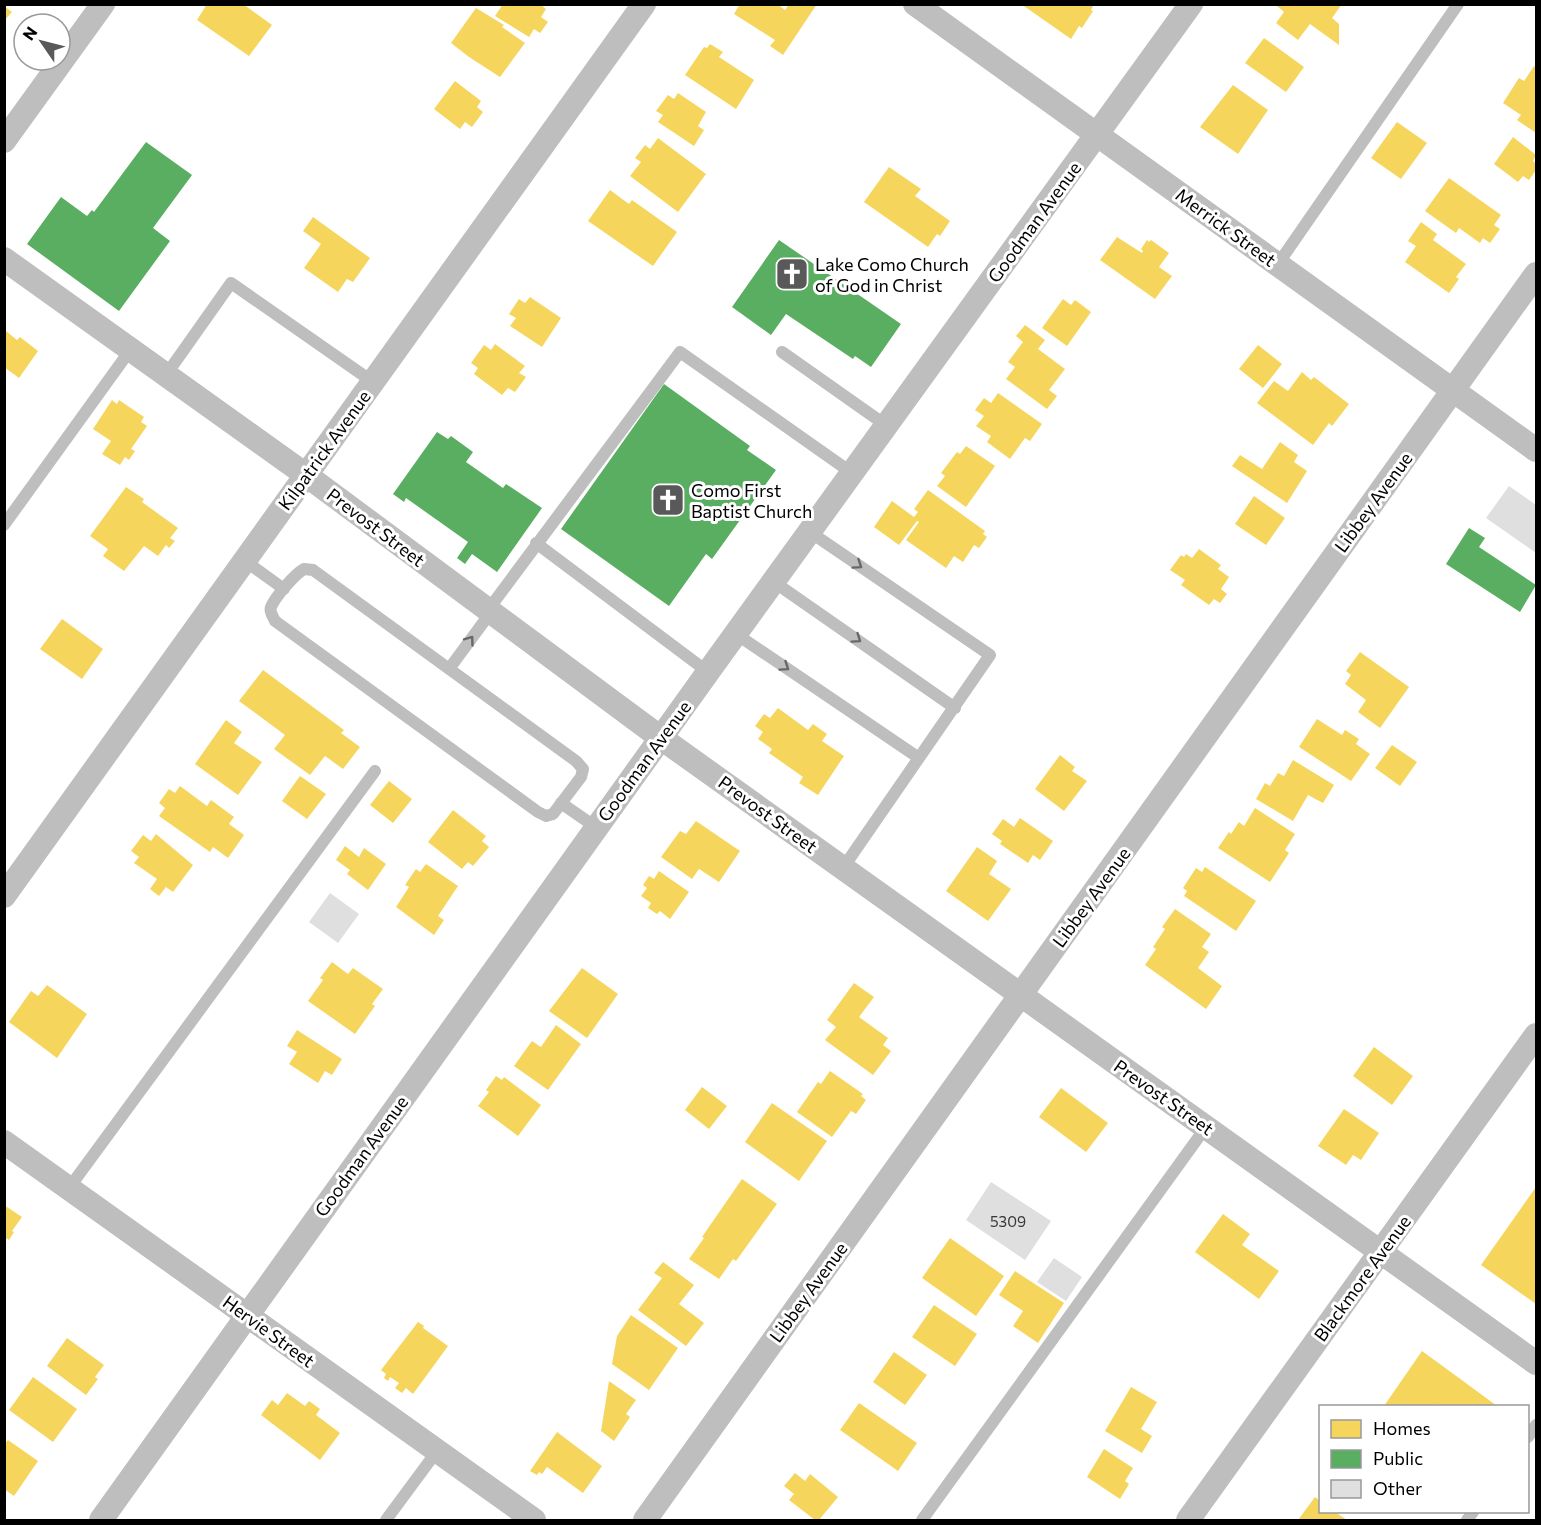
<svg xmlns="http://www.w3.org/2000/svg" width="1541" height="1525" viewBox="0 0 1541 1525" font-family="Commissioner,sans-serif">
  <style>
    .homes { fill: #f6d55c }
    .public { fill: #5aae61 }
    .building { fill: #dfdfdf }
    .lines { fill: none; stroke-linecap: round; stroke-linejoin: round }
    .lane { stroke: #bebebe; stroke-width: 12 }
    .street { stroke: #bebebe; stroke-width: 24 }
    .oneway { stroke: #686868 }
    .labels { text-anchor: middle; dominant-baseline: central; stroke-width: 6; stroke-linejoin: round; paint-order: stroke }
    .number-label { font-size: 15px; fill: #383838 }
    .street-label { font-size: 18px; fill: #000; stroke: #fff }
    .poi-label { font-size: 18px; fill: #000; stroke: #fff; text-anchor: start }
  </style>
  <rect width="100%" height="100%" fill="#fff"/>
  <path class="homes" d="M207,4h36l29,21 -23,31 -52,-36z
    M503,4h37l6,5 -5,8 7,5 -8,11 -6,-4 -5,8 -34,-21z
    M740,4h37l8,6 4,-6h28l-34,51 -13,-9 5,-6 -41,-26z
    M1021,4h73l-3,6 2,1 -11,17 -3,-2 -8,13z
    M1278,4h64l-10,14 7,6v21l-29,-21 -12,16 -22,-17 8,-11 -7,-6z
    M4,6l8,6 -8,9z
    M476,8l28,17 -2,2 23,16 -25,34 -31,-20 -18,-14z
    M1264,38l40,29 -18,25 -41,-29z
    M710,44l13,8 -4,5 35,23 -18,29 -51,-34 19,-28 3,1z
    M1534,66l2,2v65l-19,-13 4,-5 -18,-12 16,-25 5,3z
    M455,81l26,20 -4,6 6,5 -11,15 -7,-5 -5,7 -26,-20z
    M1233,85l35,25 -30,44 -38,-27z
    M678,93l28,19 -8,14 6,4 -10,16 -36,-24 5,-7 -7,-4 12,-16 6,4z
    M1397,122l30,21 -26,36 -30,-21z
    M1513,137l23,18 -3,6 3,3v6l-7,10 -6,-4 -5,6 -24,-18z
    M658,138l48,36 -28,38 -48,-36 11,-14 -6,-4 10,-13 5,4z
    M889,167l32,22 -6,7 35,25 -10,15 -3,-2 -9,13 -64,-45z
    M1449,178l52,37 -7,10 6,4 -10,14 -7,-5 -3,5 -21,-15 -3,5 -31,-22z
    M610,190l19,14 3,-4 45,32 -24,34 -65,-45z
    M313,217l57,41 -17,24 -6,-3 -9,13 -34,-24 17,-24 -18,-13z
    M1421,222l16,12 -4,6 33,24 -10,13 3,2 -10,14 -44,-31 11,-16 -8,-5z
    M1117,237l25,16 1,-2 -2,-2 6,-9 2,2 2,-2 18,13 -10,14 13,9 -17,23 -55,-39z
    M530,297l31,21 -19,29 -32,-21 6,-8 -7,-4 10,-15 6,4z
    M1063,299l8,6 4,-5 16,12 -24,34 -25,-18z
    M1025,325l20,15 -7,9 27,20 -16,21 8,6 -10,13 -41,-30 9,-12 -7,-5 15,-20 -7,-6z
    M6,331l11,9 3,-3 18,14 -19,27 -15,-11z
    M495,344l30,22 -6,7 7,4 -11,15 -7,-4 -6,7 -28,-21 4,-6 -7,-5 13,-18 7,5z
    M1258,345l24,19 -19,24 -24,-19z
    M1302,372l9,8 3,-3 35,27 -17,22 -3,-3 -16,22 -56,-42 17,-22 14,10z
    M998,393l44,31 -12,17 -5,-3 -15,21 -23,-17 4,-6 -15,-10 8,-10 -9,-6 9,-12 7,5z
    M112,400l5,4 2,-4 25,17 -3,5 6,4 -16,23 4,2 -6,9 -4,-3 -5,8 -18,-11 9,-13 -18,-12z
    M1280,442l18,13 -4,7 13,9 -20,32 -55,-37 8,-11 22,14z
    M966,446l29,20 -29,41 -29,-21 8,-10 -4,-3 16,-21 3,2z
    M126,487l18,12 -2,3 36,26 -8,10 5,3 -6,7 -3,-3 -8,11 -14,-10 -20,25 -21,-15 5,-7 -18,-13z
    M928,490l57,41 -2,3 4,3 -8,11 -5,-3 -11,17 -9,-6 -8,12 -40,-28 13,-18 -2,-1 -18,24 -25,-18 18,-26 22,16 4,-5 -4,-3z
    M1254,496l31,22 -19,27 -31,-21z
    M1199,549l22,16 -3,4 11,8 -8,12 6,5 -7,9 -6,-4 -5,6 -28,-20 4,-5 -15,-10 11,-15 3,2 2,-3 6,4z
    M62,619l41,30 -21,30 -42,-30z
    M1360,652l49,35 -29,41 -22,-16 8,-12 -21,-16 6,-9 -5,-4z
    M263,670l81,60 -3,3 19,14 -17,22 -18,-13 -15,19 -36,-26 11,-14 -46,-34z
    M778,708l30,22 5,-6 14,10 -5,7 22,15 -26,39 -19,-12 4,-6 -34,-24 3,-4 -14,-10 5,-7 -8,-6 9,-12 6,4z
    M1317,719l25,16 3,-5 14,9 -3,5 14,10 -19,27 -52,-34z
    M226,720l16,12 -8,11 28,19 -24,33 -43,-31z
    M1392,745l25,17 -17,24 -25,-18z
    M1060,755l15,12 -3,4 15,10 -23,30 -29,-22z
    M1293,760l41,25 -11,18 -15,-8 -15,26 -37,-22 9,-16 5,3 8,-13 6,3z
    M300,776l26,18 -19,25 -25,-18z
    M389,781l23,18 -19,24 -23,-18z
    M180,786l27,20 4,-6 23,17 -5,7 15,11 -16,23 -15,-11 -3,5 -51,-36 6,-8 -6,-5 10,-14 6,4z
    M1255,808l40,26 -10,16 4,3 -19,29 -52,-34 11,-16 2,2 8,-12 5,4z
    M453,810l33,26 -4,5 7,6 -16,19 -5,-4 -6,7 -34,-27z
    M1020,818l33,23 -13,19 -7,-5 -5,8 -28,-19 2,-3 -10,-7 11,-15 11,8z
    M696,821l44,30 -21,31 -20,-13 -7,10 -31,-22 19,-26 6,3z
    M156,834l37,31 -20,27 -7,-5 -7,9 -9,-7 7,-10 -23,-16 5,-6 -8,-6 12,-16 8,6z
    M345,846l14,11 5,-9 22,16 -18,26 -21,-16 3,-4 -14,-10z
    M977,847l20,14 -8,13 22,15 -23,32 -42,-30z
    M426,864l32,22 -20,30 6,4 -10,15 -38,-28 13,-20 -4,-2 11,-16 4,3z
    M1205,867l51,34 -20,30 -52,-35 3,-5 -4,-3 13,-20 6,4z
    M659,871l30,21 -19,27 -10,-8 -3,3 -9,-6 3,-5 -10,-7 6,-8 -4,-3 6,-9 5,3z
    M1175,909l36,25 -9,13 7,5 -11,16 24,18 -16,23 -61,-44 11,-16 -3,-2 12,-18 -3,-2z
    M332,962l16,12 5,-6 30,21 -11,15 3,2 -20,28 -47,-33 15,-21 -3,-2z
    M582,968l36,26 -31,44 -38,-27z
    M854,983l20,14 -15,20 29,21 -5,7 8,6 -18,24 -48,-35 11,-13 -9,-7z
    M47,985l40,29 -30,44 -48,-36 22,-31 7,5z
    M556,1025l25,19 -33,46 -34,-24 18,-25 9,6z
    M297,1030l45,29 -10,16 -7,-4 -7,12 -29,-19 8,-12 -10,-6z
    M1374,1047l39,29 -21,29 -39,-29z
    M830,1071l33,23 -2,2 5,4 -10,14 -5,-3 -19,26 -35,-25 21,-30 3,2z
    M496,1076l6,4 2,-3 37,28 -23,31 -40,-30 11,-14 -3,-2z
    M702,1087l25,19 -18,23 -24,-19z
    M1061,1088l47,35 -22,29 -47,-35z
    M772,1103l55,38 -28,40 -54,-39z
    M1344,1109l35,24 -18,27 -8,-5 -7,10 -28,-19z
    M742,1179l35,25 -41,57 -3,-2 -14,20 -30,-20 15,-21 -2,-1z
    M1536,1187v117l-55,-39z
    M4,1205l18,12 -10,14 2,1 -5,8 -5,-3z
    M1223,1214l27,20 -8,11 37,26 -20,28 -64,-47z
    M950,1238l54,38 -28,40 -54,-38z
    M663,1262l31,23 -15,19 25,19 -18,23 -48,-36 24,-32 -8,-5z
    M1015,1271l49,32 -26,40 -25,-17 10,-15 -24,-16z
    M934,1305l43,29 -22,32 -43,-29z
    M631,1315l47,33 -29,42 -37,-26 5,-28z
    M418,1322l6,4 -1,2 25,18 -35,48 -7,-6 -4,5 -7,-5 4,-5 -9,-6 -2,4 -4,-3 2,-4 -5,-4z
    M67,1338l37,27 -9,12 3,2 -12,16 -39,-29z
    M1422,1351l37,27 38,28h-55l-3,-2 -1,2h-54z
    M894,1352l33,23 -22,30 -32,-23z
    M33,1377l44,32 -24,33 -44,-32z
    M609,1381l27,19 -10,14 4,3 -16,24 -13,-10z
    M1131,1387l26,15 -16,27 11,7 -10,17 -37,-22z
    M287,1393l18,13 4,-5 11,8 -4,6 24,18 -20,27 -59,-45 11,-15 6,5z
    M859,1403l58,40 -19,28 -58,-41z
    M557,1432l45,34 -19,27 -36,-26 -5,7 -3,-2 -2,3 -7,-4z
    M8,1440l30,21 -24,35 -10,-7v-44z
    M1104,1449l29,19 -8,13 4,3 -9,15 -33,-22z
    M795,1473l10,8 5,-7 28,23 -19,23h-4l-26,-20 5,-6 -10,-8z
    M1315,1497l5,4v11h15l12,8h-49z"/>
  <path class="public" d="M146,142l46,33 -39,53 17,13 -51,70 -92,-67 34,-47 26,19 5,-6 2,2z
    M779,240l122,84 -30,43 -16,-11 -2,3 -67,-45 -15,21 -39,-28z
    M664,384l86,62 -3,4 29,20 -64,89 -6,-5 -37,52 -108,-77z
    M437,432l11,7 3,-3 22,16 -7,10 37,26 3,-4 36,24 -45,64 -25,-18 -7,10 -8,-6 11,-16 -62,-44 -2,4 -11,-8z
    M1469,528l16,10 -6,9 57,38 -16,27 -74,-48z"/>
  <path class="building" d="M1509,486l27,19v48l-50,-35z
    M330,893l29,21 -21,29 -29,-21z
    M991,1182l60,39 -26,39 -59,-40z
    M1054,1258l28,19 -16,24 -29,-19z"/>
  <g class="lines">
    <path class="lane" d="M1278,264l180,-260
      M782,352l105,74
      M166,375l65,-92 142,99
      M4,525l127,-176
      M810,532l180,123 -147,213
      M536,543l172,129
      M245,561l39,28
      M304,569l9,1 263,191 7,8 -2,8 -28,37 -7,2 -8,-4 -263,-191c-2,-5 -6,-9 -4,-14 4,-10 24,-33 33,-38z
      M774,582l181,126
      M488,610l192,-258 172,121
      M736,634l183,124
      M449,669l42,-57
      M561,803l36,25
      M69,1188l306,-417
      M1528,1437l8,-12
      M386,1520l51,-69
      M922,1520l284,-393
      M1467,1520l6,-8"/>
    <path class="street" d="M915,4l621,446
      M4,141l99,-137
      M4,259l302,216 355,263 875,625
      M4,896l640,-892
      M4,1142l530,378
      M101,1520l607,-848 483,-668
      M645,1520l891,-1246
      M1188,1520l348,-485"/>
  </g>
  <defs><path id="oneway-chevron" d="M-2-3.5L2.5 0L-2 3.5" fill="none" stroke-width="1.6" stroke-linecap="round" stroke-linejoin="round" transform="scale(1.5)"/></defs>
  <g class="oneway">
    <use href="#oneway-chevron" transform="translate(858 565) rotate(34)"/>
    <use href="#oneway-chevron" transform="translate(857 639) rotate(35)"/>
    <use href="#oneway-chevron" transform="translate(470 640) rotate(-54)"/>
    <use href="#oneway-chevron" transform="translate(785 667) rotate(34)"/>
  </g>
  <defs>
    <g id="church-square" transform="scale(1.725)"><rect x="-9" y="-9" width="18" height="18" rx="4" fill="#595959" stroke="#fff"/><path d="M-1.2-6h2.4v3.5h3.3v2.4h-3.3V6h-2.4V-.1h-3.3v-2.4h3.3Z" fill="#fff"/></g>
  </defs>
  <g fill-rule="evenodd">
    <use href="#church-square" x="792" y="274"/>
    <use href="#church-square" x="668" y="500"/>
  </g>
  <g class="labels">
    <g class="number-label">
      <text x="1008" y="1221">5309</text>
    </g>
    <g class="street-label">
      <text transform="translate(1034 222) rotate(-54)">Goodman Avenue</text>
      <text transform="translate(1226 227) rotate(36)">Merrick Street</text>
      <text transform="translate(324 450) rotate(-54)">Kilpatrick Avenue</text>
      <text transform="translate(1373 502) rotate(-54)">Libbey Avenue</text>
      <text transform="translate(376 527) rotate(37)">Prevost Street</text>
      <text transform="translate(644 761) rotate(-54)">Goodman Avenue</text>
      <text transform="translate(768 814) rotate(36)">Prevost Street</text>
      <text transform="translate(1091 897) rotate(-54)">Libbey Avenue</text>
      <text transform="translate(1164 1097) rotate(35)">Prevost Street</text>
      <text transform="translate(361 1156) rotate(-54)">Goodman Avenue</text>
      <text transform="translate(1362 1278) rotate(-54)">Blackmore Avenue</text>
      <text transform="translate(808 1292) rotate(-54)">Libbey Avenue</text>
      <text transform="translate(269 1331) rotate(36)">Hervie Street</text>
    </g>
    <g class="poi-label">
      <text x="815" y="264">Lake Como Church<tspan x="815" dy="21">of God in Christ</tspan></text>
      <text x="691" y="490">Como First<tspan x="691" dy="21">Baptist Church</tspan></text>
    </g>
  </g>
  <rect width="1541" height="1525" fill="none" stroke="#000000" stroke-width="12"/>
  <rect x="1319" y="1405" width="210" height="108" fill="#ffffff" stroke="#999999" stroke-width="1.5"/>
  <rect x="1331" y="1420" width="30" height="18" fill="#f6d55c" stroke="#999999" stroke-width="1.5"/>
  <text x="1373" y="1435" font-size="18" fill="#000000">Homes</text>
  <rect x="1331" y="1450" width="30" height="18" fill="#5aae61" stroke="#999999" stroke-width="1.5"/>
  <text x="1373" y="1465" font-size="18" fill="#000000">Public</text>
  <rect x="1331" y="1480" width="30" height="18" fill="#dfdfdf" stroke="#999999" stroke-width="1.5"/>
  <text x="1373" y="1495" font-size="18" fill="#000000">Other</text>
  <g transform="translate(42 42) rotate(305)"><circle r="28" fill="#ffffff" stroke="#999999" stroke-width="1.5"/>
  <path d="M0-4.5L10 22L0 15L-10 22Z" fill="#595959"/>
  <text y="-9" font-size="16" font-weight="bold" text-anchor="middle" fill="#000000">N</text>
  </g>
</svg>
